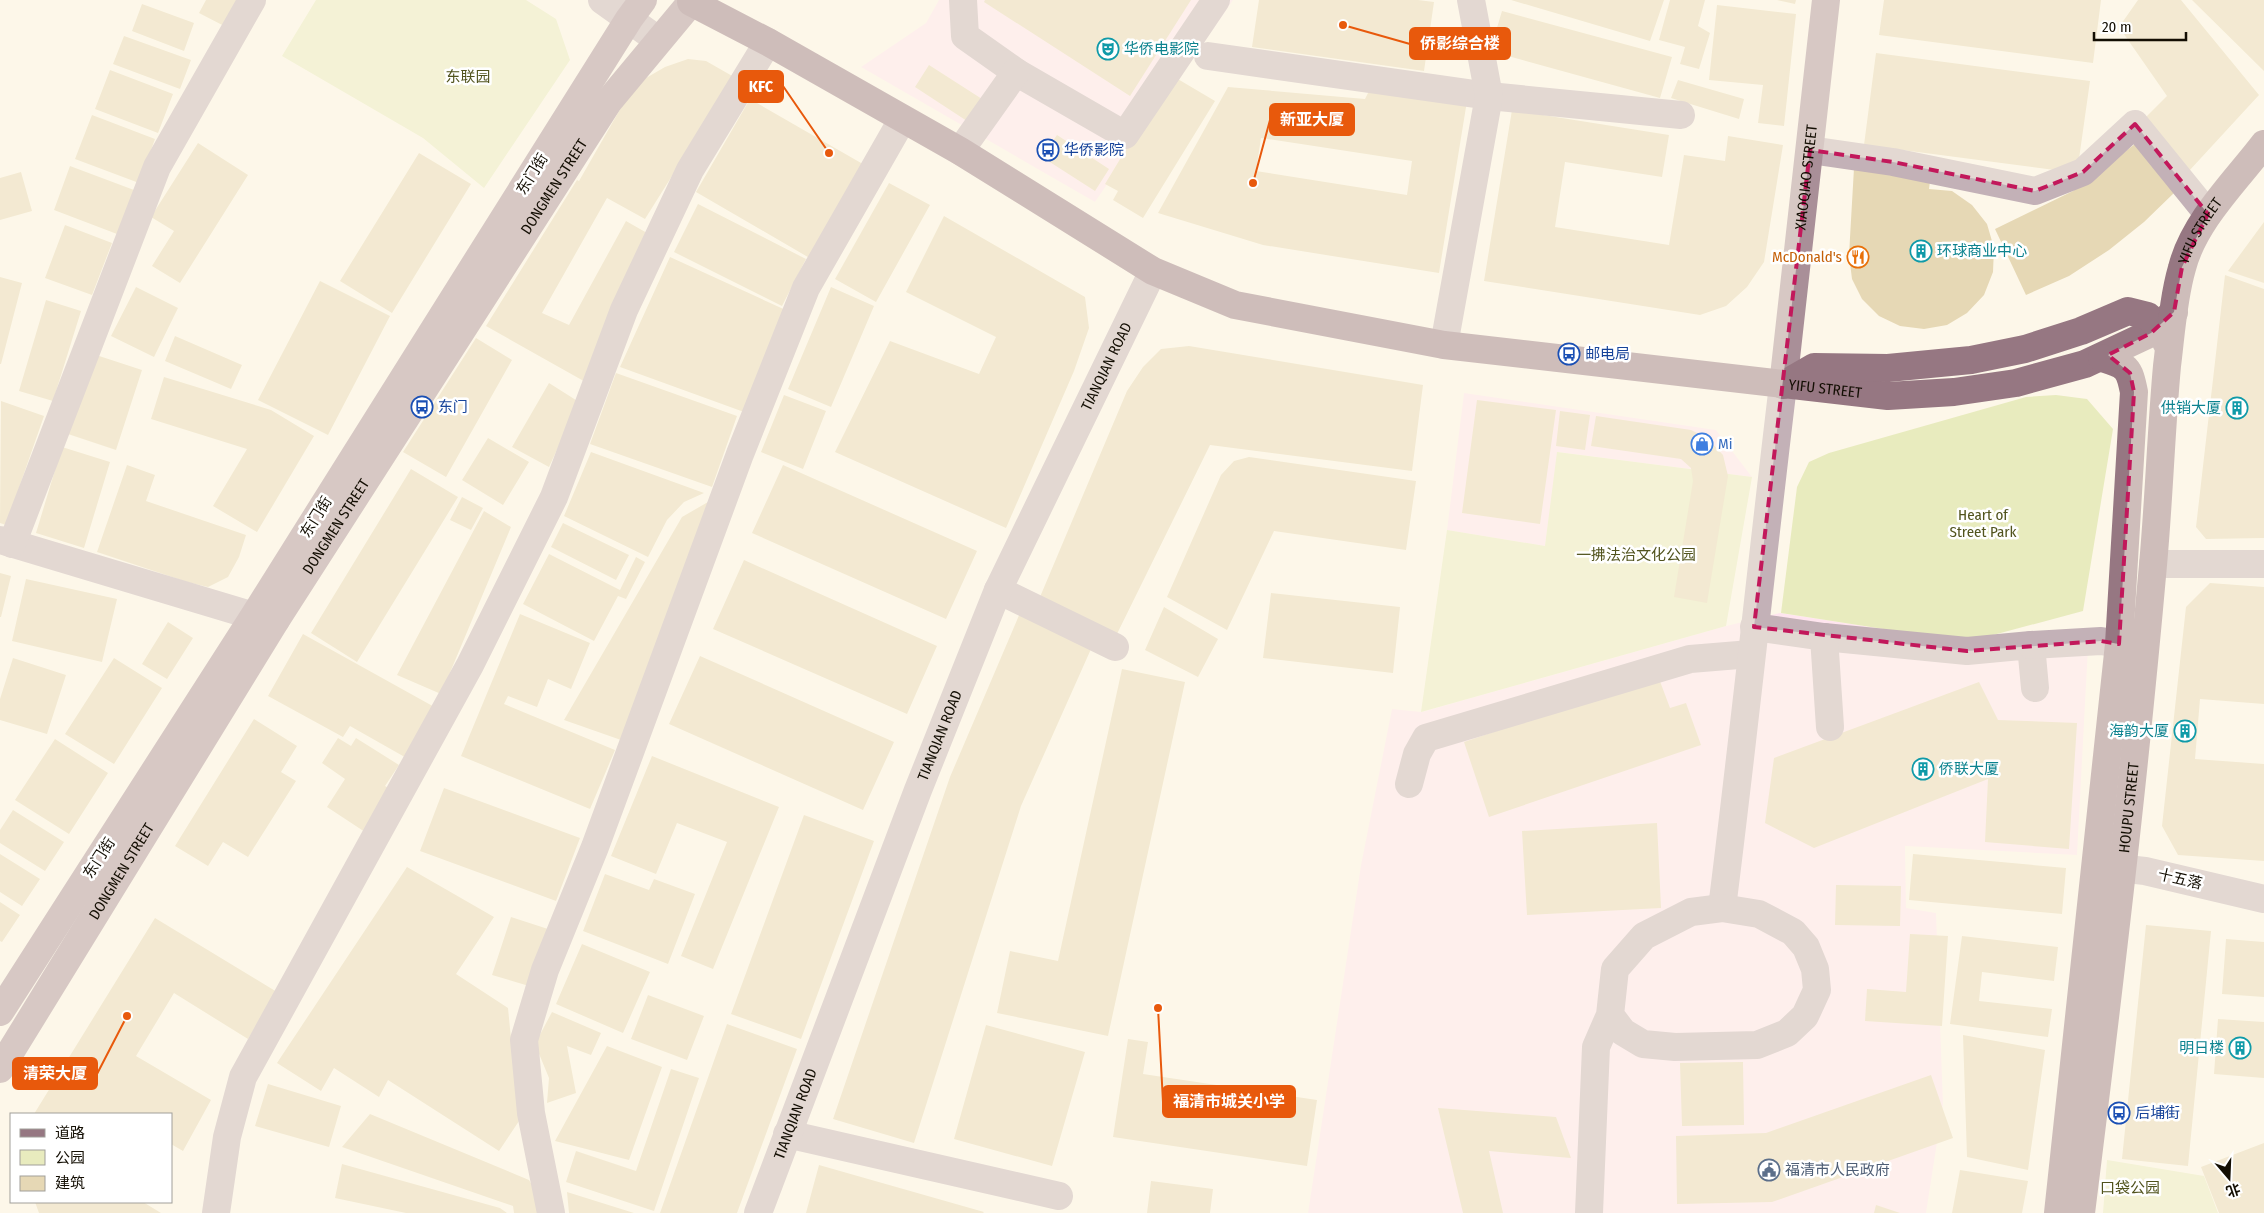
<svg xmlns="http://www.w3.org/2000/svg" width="2264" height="1213" viewBox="0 0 2264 1213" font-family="'Fira Sans Condensed','Noto Sans SC',sans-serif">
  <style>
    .commercial { fill: #ffe5ef }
    .green { fill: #e8ebbe }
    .building { fill: #e6d8b5; fill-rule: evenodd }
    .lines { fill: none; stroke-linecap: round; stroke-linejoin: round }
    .street { stroke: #c3b1b7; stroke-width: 28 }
    .secondary { stroke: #a98f98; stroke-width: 28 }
    .primary { stroke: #967782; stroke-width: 28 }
    .marked { fill: none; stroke: #c2185b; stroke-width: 4; stroke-dasharray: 10 6; stroke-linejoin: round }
    .labels { text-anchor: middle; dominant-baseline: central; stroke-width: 5; stroke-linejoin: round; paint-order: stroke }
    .culture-label { font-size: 15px; fill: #0d838f; stroke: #fff; text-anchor: start }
    .park-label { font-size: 15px; fill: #51531d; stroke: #fff }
    .transit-label { font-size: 15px; fill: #164399; stroke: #fff; text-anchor: start }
    .street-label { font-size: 15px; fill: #130e03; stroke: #fff }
    .food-label { font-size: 15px; fill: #c56008; stroke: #fff; text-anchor: end }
    .shop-label { font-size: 15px; fill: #366cbe; stroke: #fff; text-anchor: start }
    .service-label { font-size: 15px; fill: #4e5e75; stroke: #fff; text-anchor: start }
    .leader { fill: none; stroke: #e8590c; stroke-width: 2 }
    .callout-dot { fill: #e8590c; stroke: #fff; stroke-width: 2 }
    .callout { fill: #e8590c; stroke: #e8590c; stroke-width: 2 }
    .callout-label { font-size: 16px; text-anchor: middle; font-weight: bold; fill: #fff }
  </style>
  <rect width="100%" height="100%" fill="#fdf7e9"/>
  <path class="commercial" d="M939,0h294l-138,202 -234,-135 65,-44z
    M1464,393l252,37 36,47 -194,-25 -13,94 -98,-16z
    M1780,613l187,29 122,-13 -12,226 -172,-9 1,62 30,5 7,191 -17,109h-618l53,-348 31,-156 30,3 304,-86z"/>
  <path class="green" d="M316,0h210l30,19 14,41 -86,128 -61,-50 -141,-82z
    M2056,395l31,4 26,30 -30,182 -116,31 -186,-29 16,-126 12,-25 20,-9 197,-56z
    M1557,452l195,25 -26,149 -305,86 26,-182 98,16z
    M2107,1160l97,16 14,37h-115z"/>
  <path class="building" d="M206,0h37l-15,28 -29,-15z
    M985,0h206l-61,96 -146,-94z
    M1259,0h159l16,2 -10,69 -172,-24z
    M1511,0h153l-14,41z
    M1670,0h35l-7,26 12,7 -11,36 -19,-5 5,-17 -26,-7z
    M1777,0h19l-1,4z
    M1884,0h217l-8,63 -214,-28z
    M2138,0h43l78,95 -70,76 -46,-51 24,-24 -48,-69z
    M2192,0h72v71z
    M142,4l52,19 -10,28 -52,-20z
    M1717,5l79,9 -12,112 -26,-3 5,-38 -54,-5z
    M1502,11l170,46 -12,41 -170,-47z
    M124,36l67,24 -11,29 -67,-25z
    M1876,53l214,28 -13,92 -213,-28z
    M688,59l18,2 28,16 -89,142 -38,-21 -65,115 27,12 57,-104 21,12 -58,151 -103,-58 91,-146 2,1 47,-82 20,-21 19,-11z
    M929,65l53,34 -15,22 -52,-34z
    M110,70l63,24 -15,39 -63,-24z
    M1171,75l44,26 -72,117 -30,-18 5,-9 -13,-7z
    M1678,80l66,19 -5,20 -68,-21z
    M1372,85l95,16 -28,172 -176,-28 -105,-32 70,-126 137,12zM1261,138l151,23 -5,34 -151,-24z
    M750,99l118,68 -55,93 -117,-68z
    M1512,110l157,25 -7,42 -97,-15 -10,65 114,18 15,-90 41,6 3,-25 55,9 -19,117 -17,25 -21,19 -26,9 -216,-34z
    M92,115l63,24 -16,44 -64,-24z
    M1057,135l52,34 -14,22 -53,-34z
    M198,143l50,32 -68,108 -28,-17 22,-35 -23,-14z
    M2135,144l40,48 -31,30 -35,28 -40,26 -43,19 -31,-66 78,-38z
    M419,153l52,31 -79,129 -52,-32z
    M70,166l64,24 -17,44 -63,-24z
    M1854,168l77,5 -2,16 23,2 20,14 15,19 7,24 -1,24 -9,23 -17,18 -20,12 -23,4 -24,-3 -21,-10 -17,-17 -10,-20 -3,-24z
    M21,172l11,39 -32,9v-42z
    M889,183l41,22 -54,97 -41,-23z
    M698,204l108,55 -24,47 -108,-54z
    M944,216l141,81 4,31 -15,43 -68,157 -171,-76 55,-111 89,33 17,-37 -90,-45z
    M2264,222v61l-36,-12z
    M65,225l47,18 -20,52 -47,-17z
    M670,257l120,55 -46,100 -124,-45z
    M2225,275l39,14v249l-58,1 -10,-12z
    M0,277l22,6 -21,81h-1z
    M320,281l70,35 -62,119 -70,-35z
    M136,287l42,21 -24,49 -43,-21z
    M831,287l43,19 -43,101 -43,-18z
    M46,300l35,11 -28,90 -34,-10z
    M175,336l67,29 -11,24 -66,-28z
    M476,338l36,22 -66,117 -43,-25z
    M1189,346l234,39 -11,86 -202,-26 -96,195 -77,-36 90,-213 16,-24 18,-18z
    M93,354l49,16 -26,80 -48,-16z
    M616,373l121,43 -25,71 -122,-43z
    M164,377l107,33 43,26 -57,96 -44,-26 34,-57 -96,-30z
    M549,383l30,19 -30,65 -37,-20z
    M784,395l42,16 -23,58 -42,-17z
    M1477,400l79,10 -16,114 -78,-11z
    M1,401l43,15 -38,109 -6,-2z
    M1560,411l30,4 -5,35 -29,-4z
    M1596,416l95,14 16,8 16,17 5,21 -21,127 -33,-6 19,-116 -2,-13 -10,-9 -90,-13z
    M488,438l41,24 -26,43 -41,-25z
    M62,447l48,15 -26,86 -48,-15z
    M591,452l113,41 -20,9 -17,18 -19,37 -84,-41z
    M1249,457l167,24 -10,69 -132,-19 -47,99 -60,-33 54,-122 13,-14z
    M127,465l28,10 -9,26 100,34 -7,22 -11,20 -20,10 -21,-5 -90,-30z
    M783,465l194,86 -31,68 -194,-86z
    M411,469l47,28 -101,165 -46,-29z
    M462,497l21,11 -12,22 -21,-10z
    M708,502l-87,238 -57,-20 118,-203z
    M484,511l27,16 -70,167 -44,-19z
    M563,523l66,32 -13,25 -65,-33z
    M549,554l71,36 16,-33 9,5 -19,37 -8,-3 -24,45 -71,-37z
    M744,560l193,86 -30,68 -194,-85z
    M0,573l11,3 -10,41h-1z
    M26,579l91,20 -15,63 -90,-21z
    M2210,583l54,4v117l-64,-5 -5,60 69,5v97l-86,-6 -16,-29 24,-219z
    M1271,593l129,14 -7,66 -130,-15z
    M1164,607l54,32 -20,38 -53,-27z
    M1020,613l71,36 -70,157 -107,337 -81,-24 117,-342z
    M520,614l70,29 -19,46 -23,-10 -11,28 -29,-11 -4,8 111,46 -25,59 -129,-53z
    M168,622l25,16 -26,41 -25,-15z
    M303,634l135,75 -28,51 -60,-34 -7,11 -75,-41z
    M700,656l194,86 -31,68 -194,-86z
    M13,658l53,17 -19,59 -47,-14v-21z
    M114,658l48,30 -48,76 -49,-30z
    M1122,669l63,13 -77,354 -111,-23 13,-62 48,10z
    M1658,676l12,32 16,-5 15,42 -212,72 -25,-75z
    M1979,682l19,38 79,3 -8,126 -84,-7 3,-63 -174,69 -49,-25 9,-65z
    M254,719l43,27 -16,26 15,9 -48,76 -25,-15 -15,24 -33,-20z
    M338,738l13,8 5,-8 43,27 -14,21 7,4 -27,42 -38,-25 18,-28 -23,-16z
    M55,739l53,34 -39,61 -54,-34z
    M652,756l127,51 -66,162 -32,-13 46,-114 -50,-19 -21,51 -45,-18z
    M444,788l136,50 -24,63 -136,-50z
    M13,810l51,32 -19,29 -45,-28v-13z
    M804,815l70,26 -73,198 -70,-25z
    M1657,823l4,85 -134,7 -5,-84z
    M0,854l40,25 -18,27 -22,-14z
    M1913,854l153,14 -4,46 -153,-14z
    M407,867l87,50 -38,57 52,34 11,113 -20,30 -111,-71 -9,17 -45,-29 -13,23 -44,-28z
    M605,874l44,16 5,-11 41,15 -27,70 -85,-33z
    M1836,885l65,1 -1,40 -65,-1z
    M0,902l20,13 -18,27 -2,-1z
    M511,917l37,12 -19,57 -37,-11z
    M155,918l122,74 -29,47 -74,-46 -38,63 75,44 -28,51 -12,-7v-30h-137z
    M2146,925l65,6 -23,235 -66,-7z
    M1910,934l38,2 -6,90 -77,-5 2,-32 39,3z
    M1962,936l96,11 -4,34 -72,-9 -3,29 73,8 -4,28 -98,-13z
    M2226,939l38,3v55l-42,-3z
    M582,944l68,28 -27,61 -67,-29z
    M648,995l56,21 -17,44 -56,-21z
    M552,1012l49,21 -10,22 -24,-9 9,47 -29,10 2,-25 -14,-34z
    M2218,1019l46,3v56l-50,-4z
    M727,1024l70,25 -60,164h-77z
    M986,1025l99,27 -33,114 -98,-27z
    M1963,1035l82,15 -17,120 -61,-13z
    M1128,1039l20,3 -5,32 174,26 -10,66 -194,-29z
    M607,1046l55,21 -33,93 -74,-19z
    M1743,1062l1,63 -62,1 -2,-63z
    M671,1069l28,9 -45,133 -88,-29 10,-31 60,20z
    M1931,1075l22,63 -181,64 -95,2 -1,-68 90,-3z
    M268,1084l73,22 -12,41 -74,-21z
    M1438,1108l118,9 15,41 -82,-7 14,62h-40z
    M370,1114l159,66 12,20 2,13h-29l-1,-7 -171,-59z
    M2264,1143v70h-45l-18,-46z
    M342,1164l158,44 7,5h-101l-71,-15z
    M819,1165l165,47 -1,1h-177z
    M1960,1170l68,11 -6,32h-70z
    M1151,1181l62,8 -3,24h-63z
    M567,1192l67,21h-65z
    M35,1202h108l18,11h-122z
    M1876,1205l24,8h-26z"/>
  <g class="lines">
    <g class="street">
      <path d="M602,0l56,40"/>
      <path d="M963,0l2,36 51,36 109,63 91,-135"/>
      <path d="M1208,56l281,40 192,19"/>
      <path d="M1810,150l83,12 142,29 48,-19 52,-48 73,90"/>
      <path d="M960,151l56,-79"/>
      <path d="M1444,345l45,-249 -18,-96"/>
      <path d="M0,540l254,76 22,4"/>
      <path d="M12,544l145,-377 95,-167"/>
      <path d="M2153,564h111"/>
      <path d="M998,590l117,57"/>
      <path d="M1754,627l70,10 143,14 64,-6 4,43"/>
      <path d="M1824,637l6,90"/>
      <path d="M2031,645l70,-4 18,3"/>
      <path d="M1409,784l8,-30 9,-16 264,-79 61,-5"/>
      <path d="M2099,866l46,5 119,28"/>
      <path d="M1722,908c22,-174 40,-349 61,-523"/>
      <path d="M787,1134l272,62"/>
      <path d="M216,1213l11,-76 16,-60 227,-412 84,-168 70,-187 66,-140 78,-128"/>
      <path d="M551,1213l-20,-100 -7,-73 21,-70 50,-123 145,-393 66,-166 96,-168"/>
      <path id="s1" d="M758,1213l160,-423 80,-200 155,-319"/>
      <path d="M1589,1213l7,-166 14,-32 5,-46 29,-33 47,-24 31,-4 37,6 34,18 13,15 9,22 2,21 -12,26 -18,17 -30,12 -82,2 -32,-3 -20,-12 -13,-17"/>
    </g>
    <g class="secondary">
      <path id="s2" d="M1783,385l43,-385"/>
      <path d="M0,1012l254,-396 375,-597 14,-19"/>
      <path id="s3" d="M0,1069l276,-449 333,-519 84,-101"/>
    </g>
    <g class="primary">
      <path id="s4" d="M691,2l77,40 192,109 193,120 82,34 209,40 444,51 66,-4 62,-9 69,-19 66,-31 23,-21"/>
      <path d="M1783,385l31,-18 74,1 83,-8 54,-11 56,-18 47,-20 20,5 15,16 3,10"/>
      <path d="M2058,1213l61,-569 15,-252c-5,-25 -7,-26 -32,-34"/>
      <path id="s5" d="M2081,1213c27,-216 53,-432 72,-648 6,-66 8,-133 14,-199 4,-32 6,-67 15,-98 12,-47 53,-86 82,-124"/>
    </g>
  </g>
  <path d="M0 0H2264V1213H0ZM2135,124l73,90 -26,53 -8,45 -23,21 -43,22 22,18 4,19 -15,252 -18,-3 -134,10 -213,-24 56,-477 83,12 142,29 48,-19z" fill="#fdf7e9" fill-opacity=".55" fill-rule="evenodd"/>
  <path class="marked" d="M2135,124l73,90 -26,53 -8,45 -23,21 -43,22 22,18 4,19 -15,252 -18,-3 -134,10 -213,-24 56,-477 83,12 142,29 48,-19z"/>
  <defs>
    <g id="theatre-ring" transform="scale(1.125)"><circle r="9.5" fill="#fff" stroke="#0f9aa8" stroke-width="1.5"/><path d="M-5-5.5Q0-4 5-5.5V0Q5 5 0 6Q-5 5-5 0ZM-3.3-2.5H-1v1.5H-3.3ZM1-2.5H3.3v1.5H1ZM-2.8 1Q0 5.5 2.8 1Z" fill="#0f9aa8"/></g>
    <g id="bus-ring" transform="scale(1.125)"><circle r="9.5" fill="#fff" stroke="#1a4fb4" stroke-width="1.5"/><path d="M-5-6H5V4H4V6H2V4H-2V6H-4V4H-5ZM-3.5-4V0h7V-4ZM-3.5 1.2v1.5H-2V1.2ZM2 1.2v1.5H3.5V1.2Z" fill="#1a4fb4"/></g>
    <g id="building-ring" transform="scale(1.125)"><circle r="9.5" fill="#fff" stroke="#0f9aa8" stroke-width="1.5"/><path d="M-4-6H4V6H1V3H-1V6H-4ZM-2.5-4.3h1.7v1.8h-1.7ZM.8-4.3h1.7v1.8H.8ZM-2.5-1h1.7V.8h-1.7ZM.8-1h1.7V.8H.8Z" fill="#0f9aa8"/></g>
    <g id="restaurant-ring" transform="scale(1.125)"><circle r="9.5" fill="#fff" stroke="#e8710a" stroke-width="1.5"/><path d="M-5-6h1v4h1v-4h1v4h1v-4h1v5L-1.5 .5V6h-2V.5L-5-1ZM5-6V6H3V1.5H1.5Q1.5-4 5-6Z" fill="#e8710a"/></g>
    <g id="shop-ring" transform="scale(1.125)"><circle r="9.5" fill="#fff" stroke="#3f7fe0" stroke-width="1.5"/><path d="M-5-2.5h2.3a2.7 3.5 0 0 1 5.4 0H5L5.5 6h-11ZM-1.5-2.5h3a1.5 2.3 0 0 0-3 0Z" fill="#3f7fe0"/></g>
    <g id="civic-ring" transform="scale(1.125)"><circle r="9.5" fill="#fff" stroke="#5c6f8a" stroke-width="1.5"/><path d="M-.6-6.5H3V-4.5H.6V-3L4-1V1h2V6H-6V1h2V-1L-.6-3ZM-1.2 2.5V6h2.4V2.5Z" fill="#5c6f8a"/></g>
  </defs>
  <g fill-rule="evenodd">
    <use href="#theatre-ring" x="1108" y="49"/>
    <use href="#bus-ring" x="1048" y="150"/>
    <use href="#building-ring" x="1921" y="251"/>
    <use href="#restaurant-ring" x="1858" y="257"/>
    <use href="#bus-ring" x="1569" y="354"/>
    <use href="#bus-ring" x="422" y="407"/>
    <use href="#building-ring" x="2237" y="408"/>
    <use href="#shop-ring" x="1702" y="444"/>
    <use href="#building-ring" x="2185" y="731"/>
    <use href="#building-ring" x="1923" y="769"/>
    <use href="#building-ring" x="2240" y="1048"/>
    <use href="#bus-ring" x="2119" y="1113"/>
    <use href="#civic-ring" x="1769" y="1170"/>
  </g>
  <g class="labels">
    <g class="culture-label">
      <text x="1124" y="49">华侨电影院</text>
      <text x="1937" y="251">环球商业中心</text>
      <text x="2221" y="408" text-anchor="end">供销大厦</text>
      <text x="2169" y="731" text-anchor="end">海韵大厦</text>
      <text x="1939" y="769">侨联大厦</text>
      <text x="2224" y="1048" text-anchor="end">明日楼</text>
    </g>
    <g class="park-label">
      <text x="468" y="77">东联园</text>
      <text x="1983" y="515">Heart of<tspan x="1983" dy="17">Street Park</tspan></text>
      <text x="1636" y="555">一拂法治文化公园</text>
      <text x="2130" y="1188">口袋公园</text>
    </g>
    <g class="transit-label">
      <text x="1064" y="150">华侨影院</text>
      <text x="1585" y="354">邮电局</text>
      <text x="438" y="407">东门</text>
      <text x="2135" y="1113">后埔街</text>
    </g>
    <g class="street-label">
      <text transform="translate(532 174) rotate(-58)">东门街</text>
      <text stroke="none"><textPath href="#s2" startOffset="209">XIAOQIAO STREET</textPath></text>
      <text stroke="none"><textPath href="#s3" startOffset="1042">DONGMEN STREET</textPath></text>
      <text stroke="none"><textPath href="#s5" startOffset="992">YIFU STREET</textPath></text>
      <text stroke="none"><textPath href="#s1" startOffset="916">TIANQIAN ROAD</textPath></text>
      <text stroke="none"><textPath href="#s4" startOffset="1220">YIFU STREET</textPath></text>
      <text transform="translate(316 517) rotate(-58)">东门街</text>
      <text stroke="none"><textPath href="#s3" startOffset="638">DONGMEN STREET</textPath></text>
      <text stroke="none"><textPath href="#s1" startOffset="511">TIANQIAN ROAD</textPath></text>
      <text stroke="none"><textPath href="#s5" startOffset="408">HOUPU STREET</textPath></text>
      <text transform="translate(99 858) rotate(-57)">东门街</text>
      <text stroke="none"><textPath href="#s3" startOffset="232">DONGMEN STREET</textPath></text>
      <text transform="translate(2180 879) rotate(13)">十五落</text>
      <text stroke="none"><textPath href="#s1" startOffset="106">TIANQIAN ROAD</textPath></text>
    </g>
    <g class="food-label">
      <text x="1842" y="257">McDonald's</text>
    </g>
    <g class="shop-label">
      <text x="1718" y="444">Mi</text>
    </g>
    <g class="service-label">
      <text x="1785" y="1170">福清市人民政府</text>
    </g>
  </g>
  <path class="leader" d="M1343 25L1410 44M829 153L783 86M1253 183L1270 120M127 1016L97 1074M1158 1008L1163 1102"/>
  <g class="callout-dot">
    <circle cx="1343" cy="25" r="5"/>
    <circle cx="829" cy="153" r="5"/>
    <circle cx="1253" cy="183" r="5"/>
    <circle cx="127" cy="1016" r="5"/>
    <circle cx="1158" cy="1008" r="5"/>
  </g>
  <g class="callout">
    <rect x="1410" y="28" width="100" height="31" rx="5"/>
    <rect x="739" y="71" width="44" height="31" rx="5"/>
    <rect x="1270" y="104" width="84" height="31" rx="5"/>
    <rect x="13" y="1058" width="84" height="31" rx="5"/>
    <rect x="1163" y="1086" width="132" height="31" rx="5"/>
  </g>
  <g class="callout-label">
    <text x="1460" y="49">侨影综合楼</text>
    <text x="761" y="92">KFC</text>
    <text x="1312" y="125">新亚大厦</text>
    <text x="55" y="1079">清荣大厦</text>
    <text x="1229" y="1107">福清市城关小学</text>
  </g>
  <rect x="10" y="1113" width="162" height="90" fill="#ffffff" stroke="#a19f9a"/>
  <rect x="20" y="1129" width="25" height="8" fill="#967782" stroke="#a19f9a"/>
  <text x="55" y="1138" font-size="15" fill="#130e03">道路</text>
  <rect x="20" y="1150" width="25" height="15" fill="#e8ebbe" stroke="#a19f9a"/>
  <text x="55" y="1163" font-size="15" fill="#130e03">公园</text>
  <rect x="20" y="1176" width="25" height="15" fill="#e6d8b5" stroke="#a19f9a"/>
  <text x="55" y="1188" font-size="15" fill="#130e03">建筑</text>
  <g transform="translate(2229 1178) rotate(161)" stroke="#ffffff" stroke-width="4" paint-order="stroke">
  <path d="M0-4L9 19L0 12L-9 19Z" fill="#130e03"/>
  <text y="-8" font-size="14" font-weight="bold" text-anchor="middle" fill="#130e03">北</text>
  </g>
  <path d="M2094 32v8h92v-8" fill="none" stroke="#130e03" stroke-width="2.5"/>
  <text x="2102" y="32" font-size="15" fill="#130e03" stroke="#ffffff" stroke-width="4" paint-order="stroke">20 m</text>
</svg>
